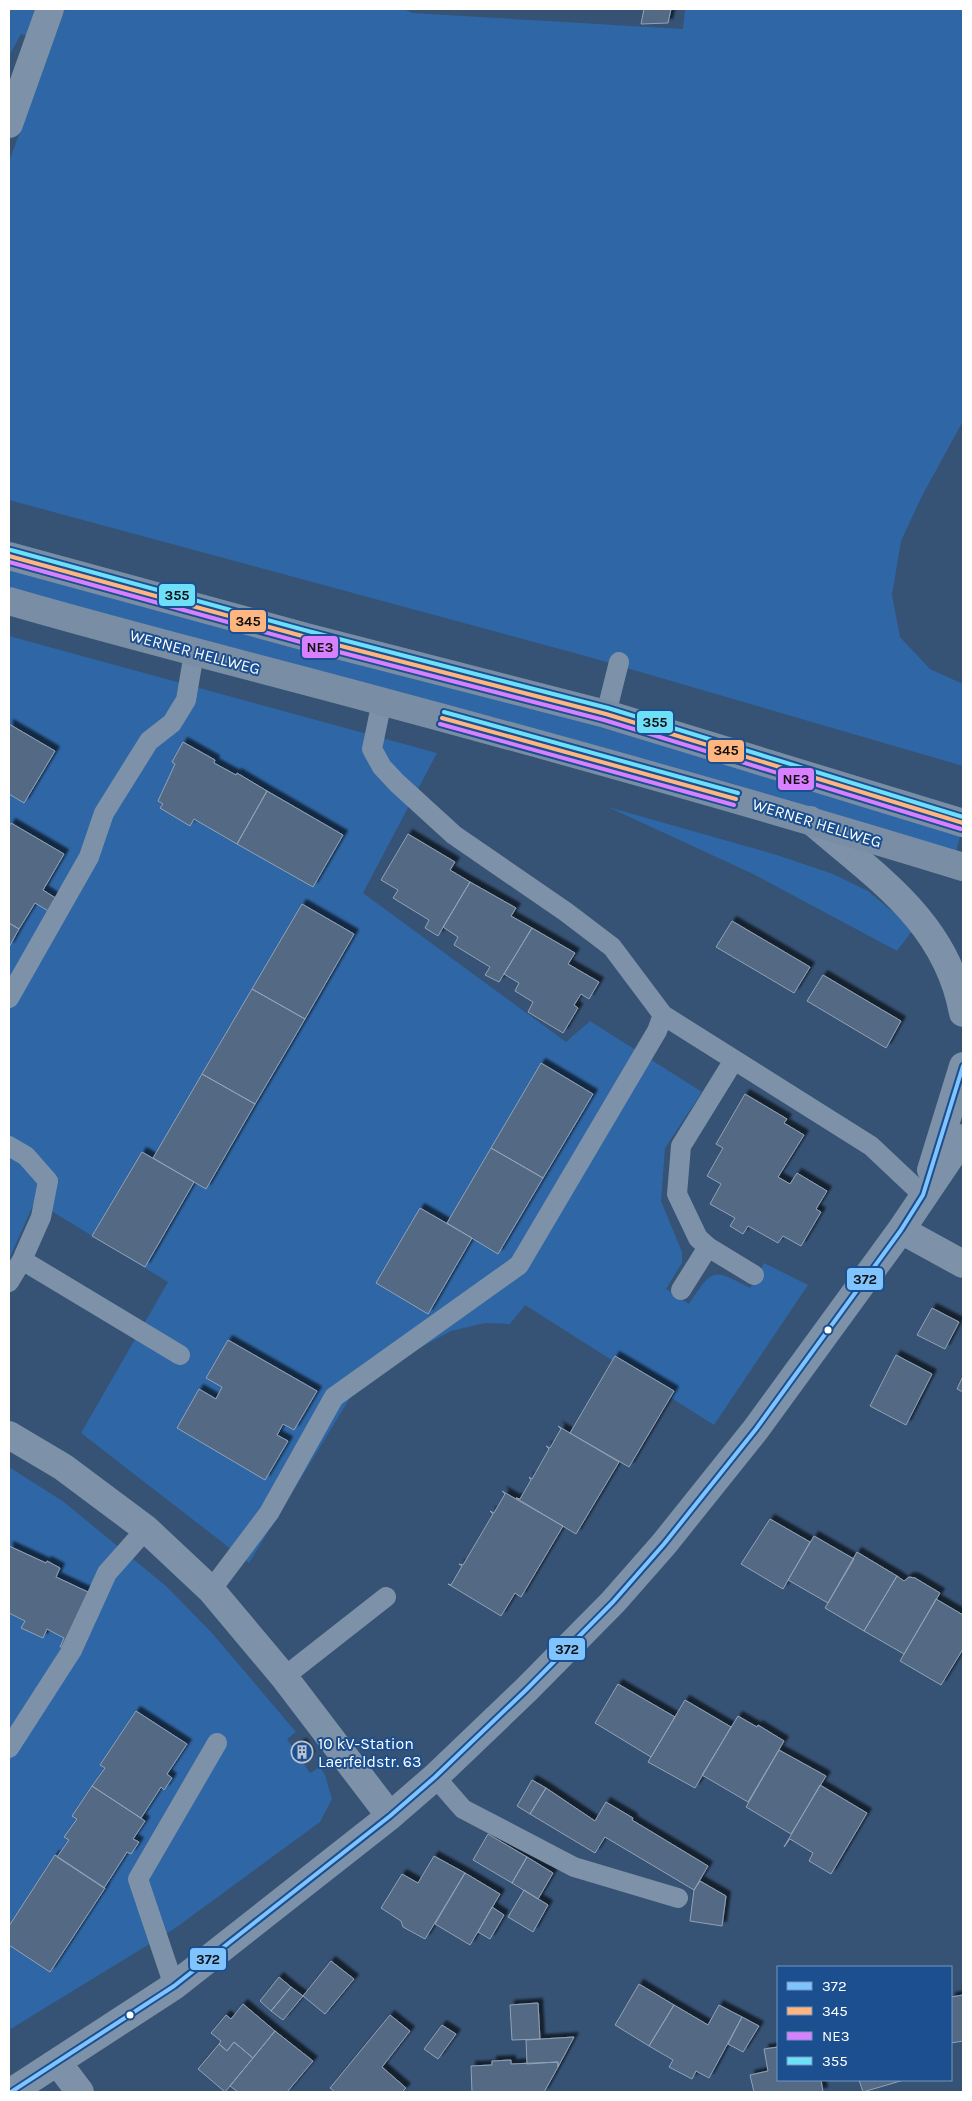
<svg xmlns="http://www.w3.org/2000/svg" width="972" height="2101" viewBox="0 0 972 2101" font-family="Karla,sans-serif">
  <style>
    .green { fill: #2f66a5 }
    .building { fill: #526984; stroke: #92a2b6; filter: url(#shadow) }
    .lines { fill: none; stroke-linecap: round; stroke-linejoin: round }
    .service { stroke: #7d92a8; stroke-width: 20 }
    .minor { stroke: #7d92a8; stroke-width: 28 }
    .secondary { stroke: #798da4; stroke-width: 28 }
    .bus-1-casing { stroke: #1b4f8f; stroke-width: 8 }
    .bus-2-casing { stroke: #1b4f8f; stroke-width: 8 }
    .bus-3-casing { stroke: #1b4f8f; stroke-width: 8 }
    .bus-4-casing { stroke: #1b4f8f; stroke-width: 8 }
    .bus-1 { stroke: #80c4ff; stroke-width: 4 }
    .bus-2 { stroke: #ffb580; stroke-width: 4 }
    .bus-3 { stroke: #d880ff; stroke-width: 4 }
    .bus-4 { stroke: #6ddff8; stroke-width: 4 }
    .bus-dot { fill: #fff; stroke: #1b4f8f; stroke-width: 2 }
    .labels { text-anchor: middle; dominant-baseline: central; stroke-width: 4; stroke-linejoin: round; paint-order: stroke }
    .street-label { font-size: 16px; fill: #fff; stroke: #1b4f8f }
    .poi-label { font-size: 16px; fill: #fff; stroke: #1b4f8f; text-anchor: start }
    .line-badge { stroke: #1b4f8f; stroke-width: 2 }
    .pale-badge-label { font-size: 14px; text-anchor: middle; font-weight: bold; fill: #111 }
  </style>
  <defs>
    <filter id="shadow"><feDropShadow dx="4.5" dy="-4.5" stdDeviation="1" flood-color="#0009"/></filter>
  </defs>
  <rect width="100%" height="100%" fill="#365274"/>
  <path class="green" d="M9,9h34l-10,29 -12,-4 -12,22z
    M65,9h339l8,4 271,16 2,-20h278v412l-41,75 -21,45 -9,54 8,42 30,32 33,15v82l-374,-109 -580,-157v-338z
    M9,567l695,187 257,78 -6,24 -946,-267z
    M9,636l428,117 -74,140 203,149 24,-21 112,71 -37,56 -4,53 21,51v11l-16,26 23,15c24,-36 23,-36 61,-16l14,-25 44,22 -94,140 -189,-120 -15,19 -25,-1 -34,8 -90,49 -112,183 -168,-130 87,-151 -133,-81 -26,58z
    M608,807l169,48 56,19 35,17 31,26 13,14 -15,20 -144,-77z
    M9,1467l55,35 102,84 46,47 84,99 -9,7 23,34 10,-6 5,8 7,24 -12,23 -146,107 -165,101z"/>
  <path class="building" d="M644,9h27l-3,14 -27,1z
    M9,724l46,27 -31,52 -15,-9z
    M183,742l32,18 -1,3 22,12 1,-2 30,18 -30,53 -43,-25 -4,7 -30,-18 3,-4 -5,-3 17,-37 -3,-2z
    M267,791l76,44 -30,52 -76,-43z
    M11,823l53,31 -21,36 14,9 -7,13 -15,-9 -16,26 -10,-6v-96z
    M408,834l47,28 -5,8 20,12 -32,54 -13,-8 4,-8 -36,-22 5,-8 -17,-10z
    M470,882l46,26 -5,8 21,12 -33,54 -14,-7 5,-8 -36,-22 4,-8 -15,-10z
    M302,904l52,30 -49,85 -53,-30z
    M732,921l78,46 -16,26 -78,-46z
    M9,923l10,6 -10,18z
    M532,928l43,25 -7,11 31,18 -10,17 -8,-5 -7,11 4,3 -15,25 -35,-21 5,-10 -18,-11 4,-8 -15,-9z
    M823,975l78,46 -15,27 -79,-47z
    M252,989l53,30 -50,85 -53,-30z
    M541,1063l52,31 -50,84 -52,-30z
    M202,1074l53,30 -49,85 -53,-31z
    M745,1094l42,25 -3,4 20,12 -26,42 12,7 7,-11 30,18 -11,18 5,3 -20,34 -18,-10 -5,7 -30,-17 -5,8 -13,-8 5,-8 -25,-14 11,-20 -14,-8 16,-28 -7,-4z
    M491,1148l52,30 -45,76 -51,-31z
    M142,1152l52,30 -49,85 -53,-31z
    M420,1208l52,30 -44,76 -52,-31z
    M932,1308l27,14 -14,27 -28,-14z
    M228,1340l89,51 -23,39 -11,-6 -6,11 11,6 -23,39 -88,-52 22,-39 17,10 6,-12 -16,-9z
    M896,1355l36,19 -26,51 -36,-19z
    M615,1356l59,35 -45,76 -59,-34z
    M963,1376v16l-6,-3z
    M558,1426l61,36 -43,72 -60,-36 4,1 11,-19 -2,-3 3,2 17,-30 -3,-3 4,2 11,-19z
    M502,1491l61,35 -42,71 -6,-4 -14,23 -53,-32 3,1 11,-19 -3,-2 4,1 30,-51 -3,-3 4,2 11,-19z
    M770,1519l40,23 -27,47 -42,-25z
    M814,1536l40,23 -26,44 -40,-23z
    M9,1546l37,17 1,-2 13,7 -4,9 32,15 -26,55h-2l4,-9 -17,-9 -4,9 -22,-10 4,-7 -16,-8z
    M857,1552l40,24 -33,55 -39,-23z
    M897,1576l7,5 5,-4 6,1 25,15 -36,61 -40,-23z
    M936,1599l27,16v34l-22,36 -41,-24z
    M618,1684l57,33 -24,40 -56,-34z
    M685,1700l46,27 -36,61 -47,-26z
    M136,1711l51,33 -20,30 5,4 -8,12 -3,-3 -20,31 -49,-32 13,-18 -5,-3z
    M738,1716l19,11 1,-2 26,16 -36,61 -46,-27z
    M302,1743l8,13 -7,5 -9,-13z
    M779,1750l47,26 -35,58 -45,-27z
    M532,1780l14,8 -16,26 -13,-8z
    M820,1785l47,28 -36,61 -22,-13 4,-8 -23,-14 -6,8z
    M92,1786l53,35 -12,18 6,3 -8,12 -4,-2 -23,36 -47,-31 12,-17 -5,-3 13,-18 -5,-3z
    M546,1788l49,33 11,-19 27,16 -1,2 76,46 -14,24 -89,-53 -10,16 -65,-39z
    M488,1834l39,23 -15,26 -39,-23z
    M55,1855l50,33 -55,84 -41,-27v-19z
    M434,1856l31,17 -40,66 -22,-12 -2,-6 -20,-13 21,-34 16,9z
    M527,1857l26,16 -15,26 -26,-16z
    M465,1873l35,21 -30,51 -35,-21z
    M700,1881l26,15 -4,30 -32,-5 4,-31z
    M524,1890l24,15 -15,27 -25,-15z
    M492,1907l12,8 -14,24 -12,-7z
    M331,1961l23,18 -29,35 -22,-18z
    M279,1977l12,10 -20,24 -11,-10z
    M639,1984l35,21 -25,41 -34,-21z
    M291,1987l12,9 -20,24 -12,-9z
    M963,1995v46l-12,2v-46z
    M538,2003l2,36 -28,1 -2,-35z
    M243,2004l32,27 -22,27 -19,-16 -7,9 -8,-7 2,-3 -10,-8 15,-18 5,4z
    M674,2005l34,20 11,-20 23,12 -33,61 -13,-7 -4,8 -23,-12 4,-7 -24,-14z
    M390,2015l20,16 -28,36 24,21 -4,4h-67l-5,-4z
    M742,2017l17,9 -16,26 -15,-8z
    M442,2025l14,9 -18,25 -14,-10z
    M275,2031l38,30 -26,31h-49l-8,-6z
    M574,2037l-16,30v-5l-31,2 -1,-24z
    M234,2042l19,16 -28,34 -27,-23 21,-25 8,7z
    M778,2047v33h43l2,12h-69l-4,-17 18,-4 -4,-22z
    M511,2060v4l47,-2v5l-14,25h-72l-1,-26 21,-1v-4z
    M859,2080h45l-41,12z"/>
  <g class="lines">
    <path class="service" d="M382,701l-10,48 10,18 15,16 57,52 112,77 46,35 51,68 208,131 52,49
      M606,714l13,-52
      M9,998l80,-141 15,-44 45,-72 23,-18 14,-23 8,-47
      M734,1060l-53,86 -4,48 21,44 10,9 46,28
      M9,1146l17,10 22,25 -7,36 -19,43 -13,22
      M22,1260l158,95
      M681,1290l27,-43
      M211,1590l58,-77 65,-116 185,-132 138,-234 6,-16
      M284,1677l102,-80
      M9,1748l63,-98 35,-77 39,-44
      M435,1777l28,32 111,58 104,31
      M174,1986l-36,-107 79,-136"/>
    <path class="minor" d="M9,124l41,-115
      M810,820c66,57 136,101 153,193
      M931,1170l32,-104
      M901,1230l62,34
      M9,1435l54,32 83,62 65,61 73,87 106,139
      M58,2063l22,29
      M11,2092l163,-106 216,-170 45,-39 91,-87 87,-88 51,-58 92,-115 145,-199 62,-92"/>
    <path class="secondary" d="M9,556l297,81 300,77 357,109
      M9,601c124,36 250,67 375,101 194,52 387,106 579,165"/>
    <g class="bus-1-casing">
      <path id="bus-1" d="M11,2092l163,-106 216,-170 45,-39 91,-87 87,-88 51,-58 92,-115 145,-199 22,-35 40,-129"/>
    </g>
    <g class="bus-2-casing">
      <path id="bus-2" d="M9,556l297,81 300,77 357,109
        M442,718l294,81"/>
    </g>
    <g class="bus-3-casing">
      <path id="bus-3" d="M9,562l295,81 300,77 357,109
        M440,724l294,81"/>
    </g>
    <g class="bus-4-casing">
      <path id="bus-4" d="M11,550l297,81 300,77 355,109
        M444,712l294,81"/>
    </g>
    <use href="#bus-1" class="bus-1"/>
    <use href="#bus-2" class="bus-2"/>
    <use href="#bus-3" class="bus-3"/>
    <use href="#bus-4" class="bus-4"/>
  </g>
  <defs>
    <g id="building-ring" transform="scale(1.125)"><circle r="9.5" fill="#1b4f8f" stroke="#b9c2ce" stroke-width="1.5"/><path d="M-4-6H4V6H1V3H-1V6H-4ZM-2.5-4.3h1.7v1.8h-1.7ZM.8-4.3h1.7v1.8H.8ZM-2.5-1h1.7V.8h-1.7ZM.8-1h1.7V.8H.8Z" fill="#b9c2ce"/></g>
  </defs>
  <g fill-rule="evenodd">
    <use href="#building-ring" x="302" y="1752"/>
  </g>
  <g class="bus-dot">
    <circle cx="828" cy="1330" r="4.5"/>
    <circle cx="130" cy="2015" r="4.5"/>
  </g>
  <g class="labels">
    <g class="street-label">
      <text transform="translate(195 652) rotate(15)">WERNER HELLWEG</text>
      <text transform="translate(817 823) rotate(17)">WERNER HELLWEG</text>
    </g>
    <g class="poi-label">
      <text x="318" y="1743">10 kV-Station<tspan x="318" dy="18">Laerfeldstr. 63</tspan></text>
    </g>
  </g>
  <g class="line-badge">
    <rect x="158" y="583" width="38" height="24" rx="5" fill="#6ddff8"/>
    <rect x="229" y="609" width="38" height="24" rx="5" fill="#ffb580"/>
    <rect x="301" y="635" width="38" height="24" rx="5" fill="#d880ff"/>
    <rect x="636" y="710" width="38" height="24" rx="5" fill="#6ddff8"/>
    <rect x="707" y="739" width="38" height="24" rx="5" fill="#ffb580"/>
    <rect x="777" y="767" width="38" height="24" rx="5" fill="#d880ff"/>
    <rect x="846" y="1267" width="38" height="24" rx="5" fill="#80c4ff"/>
    <rect x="548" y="1637" width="38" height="24" rx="5" fill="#80c4ff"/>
    <rect x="189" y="1947" width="38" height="24" rx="5" fill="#80c4ff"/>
  </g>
  <g class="pale-badge-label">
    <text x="177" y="600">355</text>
    <text x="248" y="626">345</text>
    <text x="320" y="652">NE3</text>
    <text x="655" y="727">355</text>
    <text x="726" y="755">345</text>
    <text x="796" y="784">NE3</text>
    <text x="865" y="1284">372</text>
    <text x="567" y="1654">372</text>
    <text x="208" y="1964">372</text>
  </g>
  <rect width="972" height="2101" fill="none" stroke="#ffffff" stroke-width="20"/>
  <rect x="777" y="1966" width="175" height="115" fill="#1b4f8f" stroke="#7695bc"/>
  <rect x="787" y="1982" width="25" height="8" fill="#80c4ff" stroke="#7695bc"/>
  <text x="822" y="1991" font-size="15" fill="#ffffff">372</text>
  <rect x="787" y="2007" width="25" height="8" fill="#ffb580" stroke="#7695bc"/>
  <text x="822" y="2016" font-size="15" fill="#ffffff">345</text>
  <rect x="787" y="2032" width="25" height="8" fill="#d880ff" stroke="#7695bc"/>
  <text x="822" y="2041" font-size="15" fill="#ffffff">NE3</text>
  <rect x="787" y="2057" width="25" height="8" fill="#6ddff8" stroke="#7695bc"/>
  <text x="822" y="2066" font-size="15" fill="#ffffff">355</text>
</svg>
